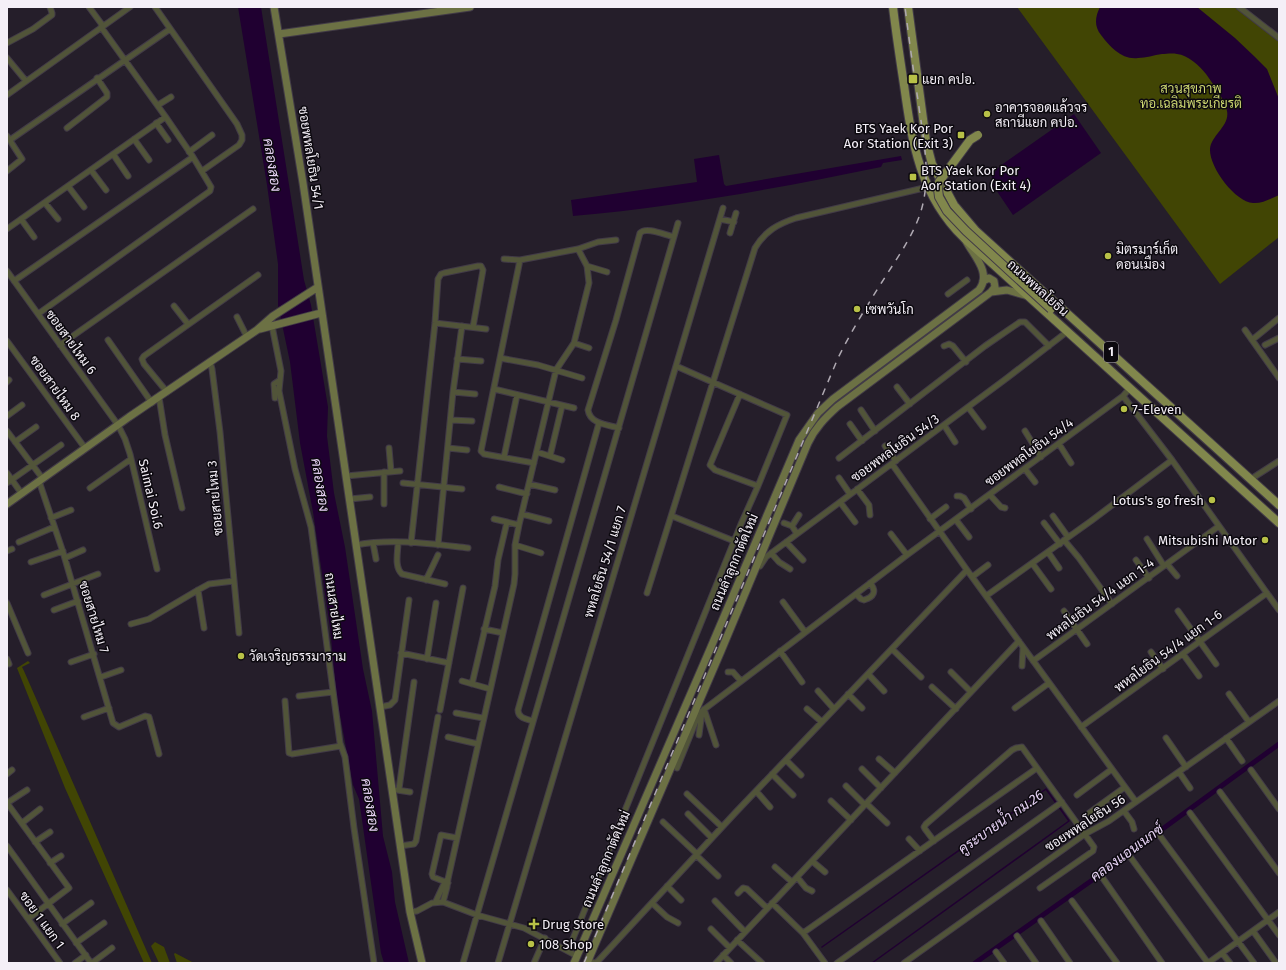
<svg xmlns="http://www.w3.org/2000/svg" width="1286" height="970" viewBox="0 0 1286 970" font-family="'Fira Sans',Sarabun,sans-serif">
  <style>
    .green { fill: #414504 }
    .water { fill: #200031 }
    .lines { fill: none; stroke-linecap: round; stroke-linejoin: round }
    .stream { stroke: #200031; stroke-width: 1.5 }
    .canal { stroke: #200031; stroke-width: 5 }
    .street-casing { stroke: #423b47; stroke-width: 7 }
    .secondary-casing { stroke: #423b47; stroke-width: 9 }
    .primary-casing { stroke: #423b47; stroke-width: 10 }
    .street { stroke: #515439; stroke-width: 5 }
    .secondary { stroke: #6c7144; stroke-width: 7 }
    .primary { stroke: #81874c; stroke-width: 8 }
    .rail { stroke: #afa9b2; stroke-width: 1.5; stroke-dasharray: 7 7; stroke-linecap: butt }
    .primary-bridge-casing { stroke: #423b47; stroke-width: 10; stroke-linecap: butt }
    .primary-bridge { stroke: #81874c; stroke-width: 8 }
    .poi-dot { fill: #b8c147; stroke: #0c090f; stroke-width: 1.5 }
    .labels { text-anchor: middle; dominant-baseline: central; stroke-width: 3; stroke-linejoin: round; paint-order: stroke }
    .shield { fill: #0c090f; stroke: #aeaab1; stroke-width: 1 }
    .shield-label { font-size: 12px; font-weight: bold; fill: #f4eff7 }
    .poi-label { font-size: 13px; fill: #f4eff7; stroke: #0c090f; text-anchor: start }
    .park-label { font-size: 13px; fill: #cbd570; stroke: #0c090f }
    .street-label { font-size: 13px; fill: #f4eff7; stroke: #0c090f }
    .water-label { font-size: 14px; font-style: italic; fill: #e6d2f4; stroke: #0c090f }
  </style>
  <rect width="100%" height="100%" fill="#251e2a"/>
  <path class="green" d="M1017,7h223l39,31v199l-59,47z
    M28,661l2,2 -8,4 2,4 128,292h-8l-79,-175 -48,-120z
    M155,942l9,5 6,16h-11l-8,-17z
    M175,953l19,10h-17l-3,-9z"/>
  <path class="water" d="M238,7h23l43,273 7,25 17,102 -1,29 7,57 11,54 18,122 9,42 11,125 9,36 3,30 14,61h-25l-3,-10 -22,-154 -6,-14 -16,-86 -7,-71 -17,-116 -13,-69 -10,-81 -12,-57v-41l-11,-79z
    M1100,7h97l38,31 20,19 12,12 12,30v96c-7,3 -18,9 -26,8 -18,-1 -44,-36 -43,-54 1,-14 20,-23 17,-38 -2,-11 -14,-27 -21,-37 -6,-8 -18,-19 -29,-20 -5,-1 -11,0 -15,0 -8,1 -16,4 -24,4 -16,2 -28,-11 -37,-23 -7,-9 -6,-18 -1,-28z
    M1074,114l27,39 -88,62 -21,-31v-9l8,-9z
    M719,155l5,29 2,2 175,-30 1,4 -19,3 -2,4c-102,21 -204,40 -308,49l-2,-16 126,-18 -3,-23z"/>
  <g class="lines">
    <path class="stream" d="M822,947l224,-158 23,32 -197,142"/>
    <path class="canal" d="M975,963l123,-87 181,-132"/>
    <g class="street-casing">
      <path id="street" d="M89,7l14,19
        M155,7l82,117 5,11v5l-3,5 -37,26
        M1239,7l40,31
        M7,43l26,-14 19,-14v-2l-2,-6
        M7,58l19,23
        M7,95l123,-88
        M158,105l13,-8
        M156,123l12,17
        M67,128l40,-31v-4l-10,-15
        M7,136l15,23 -15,12
        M134,139l15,21
        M10,140l160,-111
        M189,152l23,-17
        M113,154l15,22
        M91,170l15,20
        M68,186l16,21
        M45,203l13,16
        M21,219l13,18
        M720,219l14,3
        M7,229l157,-111
        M730,233l6,-20
        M504,259l16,1 58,-11 20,-7 18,-2
        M520,260l-39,191 3,3 50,9
        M587,266l20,6
        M7,271l111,154 7,14 5,15 27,115
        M14,281l179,-124
        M948,294l19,-14
        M174,306l14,18
        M38,314l172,-123 1,-4 -18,-30 -28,-41 -64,-89
        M237,317l10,20
        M435,323l51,6
        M272,326l9,45 -2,20 16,78 16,58 29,216 5,14 9,71 20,135
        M1245,330l34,48
        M108,340l44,63
        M1252,340l27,-22
        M7,341l78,107
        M574,343l15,5
        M60,345l193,-136
        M1265,345l14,-7
        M944,346l5,-2 4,2 13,16
        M500,358l38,7 44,13
        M457,359l24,2
        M210,362l2,7 8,63 19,201
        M7,382l2,-2
        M897,387l13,17
        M494,389l80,19
        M167,392l-23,-28 -2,-5 2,-3 114,-81
        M453,392l22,2
        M740,394l-30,71 5,5 43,16
        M1123,396l49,64 107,150
        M159,397l6,38 17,73
        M275,398l-1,-14 6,-4
        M968,407l15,20
        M861,410l14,21
        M7,416l15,-11
        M451,420l21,1
        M850,424l12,17
        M944,425l11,17
        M619,428c-11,-3 -29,-4 -31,-18l28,-90 24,-87c6,-7 25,2 34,4
        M7,431l36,48
        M1025,431l16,26
        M15,442l21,-15
        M1059,444l12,19
        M885,446l11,15
        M389,448l2,23
        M448,448l19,2
        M537,452l25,8
        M550,456l12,-50
        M504,457l13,-62
        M839,458l146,-112 35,-24h5l24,24
        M892,464l75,106 169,232
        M1025,469l10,13
        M384,472v32
        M7,473l15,21
        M346,476l54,-5
        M839,478l11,16
        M1251,479l28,-18
        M39,481l24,71 50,171 6,4 26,-11 4,1 10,37
        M7,483l54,-38
        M403,483l59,6
        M529,484l26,6
        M499,487l28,7
        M90,488l41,-29
        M857,489l12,16 1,10
        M990,495l11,12 4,1
        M957,496h3l4,2 7,11
        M350,499l20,-2
        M840,502l15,20
        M522,514l27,7
        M672,516l62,25
        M1053,516l15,21
        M51,518l20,-8
        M494,519l13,3
        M930,519l16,-12
        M956,520l13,17
        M784,523l8,3 5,8
        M1044,523l16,21
        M792,526l7,-11
        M891,534l16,21
        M1147,539l17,27
        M1064,540l15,18 33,46
        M19,542l35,-15
        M786,542l17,18
        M373,543l3,16
        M398,543c0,9 -4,24 4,31l43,10
        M411,543l24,-220 3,-44 3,-5 3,-1 34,-7h3l2,4 -10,57
        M356,545c37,-7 76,-1 112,3
        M438,545l15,-153 9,-66
        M515,545l26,8
        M7,551l5,-2
        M1048,552l11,16
        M771,553l8,9 11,7
        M65,558l18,-8
        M1136,560l13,18
        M31,562l32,-11
        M1032,563l19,26
        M1167,564l10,12
        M760,566l6,-9 241,-179 61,-47
        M972,577l16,-12
        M426,580l12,-25
        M198,590l6,38
        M647,593l108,-345c10,-17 23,-24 41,-30l132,-31
        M856,594l5,5 3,1c10,-3 13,-9 6,-17
        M44,595l54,-21
        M986,596l105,-75 81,-61
        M783,602l22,30
        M7,603l21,50
        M54,610l24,-9
        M1064,611l23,33
        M1178,611l38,53
        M131,624l18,-5 49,-29 11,-6 25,-3
        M484,629l19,4
        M892,649l29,28
        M780,651l22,31
        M1151,652l12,17
        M401,653l48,10
        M1183,654l16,22
        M7,659l2,5
        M427,659l9,-56
        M1033,661l186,-135
        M71,662l23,-8
        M1022,666l1,-18
        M728,672h5l8,9
        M951,672l20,20
        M868,674l16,17
        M101,677l20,-7
        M462,681l28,8
        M472,684l23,-98 3,-26 9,-38 12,3
        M932,687l24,22
        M818,691l16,18
        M848,694l14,14
        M1229,694l20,28
        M299,696l34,-4
        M285,701l4,52 3,1 49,-8
        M380,707l10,-2 5,-5 14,-100
        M1015,708l34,-25
        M704,709l12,36
        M807,709l15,13
        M440,710l23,-122
        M456,713l27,5
        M84,717l25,-9
        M533,721c-7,-2 -15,-3 -15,-11l81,-287
        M1081,727l186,-134
        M699,735l3,-23
        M448,737l30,7
        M1166,738l20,29
        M1226,738l16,23
        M879,759l16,14
        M786,760l15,15
        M677,768l21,-52 4,-5 205,-156 216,-159 7,-8
        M862,769l19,19
        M1251,770l28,39
        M1179,772l11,16
        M7,774l5,-4
        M772,774l21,21
        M846,786l19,19
        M399,789l15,-107
        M397,790l13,2
        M756,791l14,16
        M1220,792l59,81
        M687,794l35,33
        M1077,795l35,-26
        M831,801l20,19
        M7,803l62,85 -41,31
        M7,803l20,-13
        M867,804l20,19
        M1124,811l8,11 2,7
        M1089,813l36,-26
        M1190,813l89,122
        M688,814l24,24
        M663,822l34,32
        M22,823l18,-14
        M1160,836l94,127
        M909,839l11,12
        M934,841l-9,-12 -1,-2 2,-3 86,-74 4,-2 6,-1 72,100 -1,4 -53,37
        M35,842l15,-10
        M7,846l84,117
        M400,846l14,-2 2,-3 22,-124
        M696,855l22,21
        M1131,858l77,105
        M812,861l13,11
        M50,863l11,-7
        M775,867l17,15
        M797,877l9,11 6,3
        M1102,877l60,86
        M448,883l-15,-6 -1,-3 9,-39 16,3
        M667,886l14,14
        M7,890l53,73
        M738,893l5,-5 4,1 20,19
        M436,901l7,-15 4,-6
        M715,901l30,31
        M1072,901l45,62
        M443,902l4,-15 1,-8 66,-295 1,-10v-29l4,-20 37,-155 18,-27 15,-60 -2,-17 -9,-17
        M652,903l15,14 11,6
        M772,903l31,30 22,30
        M410,912l7,-1 15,-8 11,-1 34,13 47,13 53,28
        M1041,921l29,42
        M62,924l29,-21
        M711,929l19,19
        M1253,931l23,32
        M803,933l234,-165
        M1017,936l19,27
        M737,940l25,23
        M76,943l28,-20
        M568,951l173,-427 17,-38 29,-71 -111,-49
        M996,952l8,11
        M1222,953l8,10
        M723,955l8,8
        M588,961l7,2 3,-2 138,-149 231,-242
        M75,963l11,-8
        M92,963l20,-15
        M463,963l215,-740
        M498,963l225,-755
        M534,963l11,-25
        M716,963l303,-322
        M837,963l225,-161
        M904,963l181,-129 24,-13 170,-120
        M1208,963l71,-51"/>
    </g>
    <g class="secondary-casing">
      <path id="secondary" d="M274,7l29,176 107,729 12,51
        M279,34l191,-27
        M983,281l6,-3 5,3 1,6 -4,5
        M260,329l61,-16
        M7,504l122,-87 128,-87 16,-14 45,-29
        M574,963l137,-316 88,-207 19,-27 15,-14 146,-109c13,-17 -5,-34 -13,-49
        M587,963l134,-312 87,-208c7,-15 17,-25 29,-36l154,-115 16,-2 21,6"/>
    </g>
    <g class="primary-casing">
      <path id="primary" d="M893,7c3,26 7,52 11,78 8,58 16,110 60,153l315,285
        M908,7l18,134 6,23 22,41 22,26 303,274"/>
    </g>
    <use href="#street" class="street"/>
    <use href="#secondary" class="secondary"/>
    <use href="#primary" class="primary"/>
    <path class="rail" d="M584,963l254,-605c13,-26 28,-51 44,-76 13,-21 28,-41 37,-65 14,-38 4,-79 -1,-117 -5,-31 -9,-62 -13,-93"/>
    <g class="primary-bridge-casing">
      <path id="primary-bridge" d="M978,135l-8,5 -31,42 -1,7 1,8 8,14 19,20 85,78"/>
    </g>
    <use href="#primary-bridge" class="primary-bridge"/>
  </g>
  <g class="poi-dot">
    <rect x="908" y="74" width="10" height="10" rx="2"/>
    <circle cx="987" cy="114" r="4"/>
    <rect x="957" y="131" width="8" height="8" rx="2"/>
    <rect x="909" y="173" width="8" height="8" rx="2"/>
    <circle cx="1108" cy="256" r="4"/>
    <circle cx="857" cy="309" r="4"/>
    <circle cx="1124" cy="409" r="4"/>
    <circle cx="1212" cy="500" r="4"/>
    <circle cx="1265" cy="540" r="4"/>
    <circle cx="241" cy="656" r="4"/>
    <path d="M532 918h4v4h4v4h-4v4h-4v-4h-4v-4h4z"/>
    <circle cx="531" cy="944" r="4"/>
  </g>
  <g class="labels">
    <rect class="shield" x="1104" y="342" width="14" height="20" rx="3"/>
    <g class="shield-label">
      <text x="1111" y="352">1</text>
    </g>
    <g class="poi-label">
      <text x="922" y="79">แยก คปอ.</text>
      <text x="995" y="107">อาคารจอดแล้วจร<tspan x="995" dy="15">สถานีแยก คปอ.</tspan></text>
      <text x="953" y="128" text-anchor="end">BTS Yaek Kor Por<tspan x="953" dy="15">Aor Station (Exit 3)</tspan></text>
      <text x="921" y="170">BTS Yaek Kor Por<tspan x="921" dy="15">Aor Station (Exit 4)</tspan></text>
      <text x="1116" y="249">มิตรมาร์เก็ต<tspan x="1116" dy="15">ดอนเมือง</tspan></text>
      <text x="865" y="309">เซพวันโก</text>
      <text x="1132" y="409">7-Eleven</text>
      <text x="1204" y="500" text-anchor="end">Lotus's go fresh</text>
      <text x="1257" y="540" text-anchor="end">Mitsubishi Motor</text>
      <text x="249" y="656">วัดเจริญธรรมาราม</text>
      <text x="542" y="924">Drug Store</text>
      <text x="539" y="944">108 Shop</text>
    </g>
    <g class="park-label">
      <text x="1191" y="88">สวนสุขภาพ<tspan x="1191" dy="15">ทอ.เฉลิมพระเกียรติ</tspan></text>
    </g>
    <g class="street-label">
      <text transform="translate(311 158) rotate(81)">ซอยพหลโยธิน 54/1</text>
      <text transform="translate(1038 288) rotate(42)">ถนนพหลโยธิน</text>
      <text transform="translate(71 342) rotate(54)">ซอยสายไหม 6</text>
      <text transform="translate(55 388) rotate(54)">ซอยสายไหม 8</text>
      <text transform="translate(895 448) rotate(-36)">ซอยพหลโยธิน 54/3</text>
      <text transform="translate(1029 452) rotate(-36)">ซอยพหลโยธิน 54/4</text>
      <text transform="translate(151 494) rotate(77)">Saimai Soi.6</text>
      <text transform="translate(215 498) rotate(-95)">ซอยสายไหม 3</text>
      <text transform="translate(605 562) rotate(-73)">พหลโยธิน 54/1 แยก 7</text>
      <text transform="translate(734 562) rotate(-67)">ถนนลำลูกกาตัดใหม่</text>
      <text transform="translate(1100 599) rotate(-36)">พหลโยธิน 54/4 แยก 1-4</text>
      <text transform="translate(334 606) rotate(82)">ถนนสายไหม</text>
      <text transform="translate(94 617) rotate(73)">ซอยสายไหม 7</text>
      <text transform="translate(1168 651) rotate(-36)">พหลโยธิน 54/4 แยก 1-6</text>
      <text transform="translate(1085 823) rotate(-33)">ซอยพหลโยธิน 56</text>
      <text transform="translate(606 859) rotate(-67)">ถนนลำลูกกาตัดใหม่</text>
      <text transform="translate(42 920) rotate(54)">ซอย 1 แยก 1</text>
    </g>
    <g class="water-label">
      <text transform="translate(272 165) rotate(81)">คลองสอง</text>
      <text transform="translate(320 485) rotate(81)">คลองสอง</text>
      <text transform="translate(370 805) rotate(81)">คลองสอง</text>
      <text transform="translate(1001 822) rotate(-35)">คูระบายน้ำ กม.26</text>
      <text transform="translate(1127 853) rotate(-36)">คลองแอนเนกซ์</text>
    </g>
  </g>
  <rect width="1286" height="970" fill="none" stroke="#f4eff7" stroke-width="16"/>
</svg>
